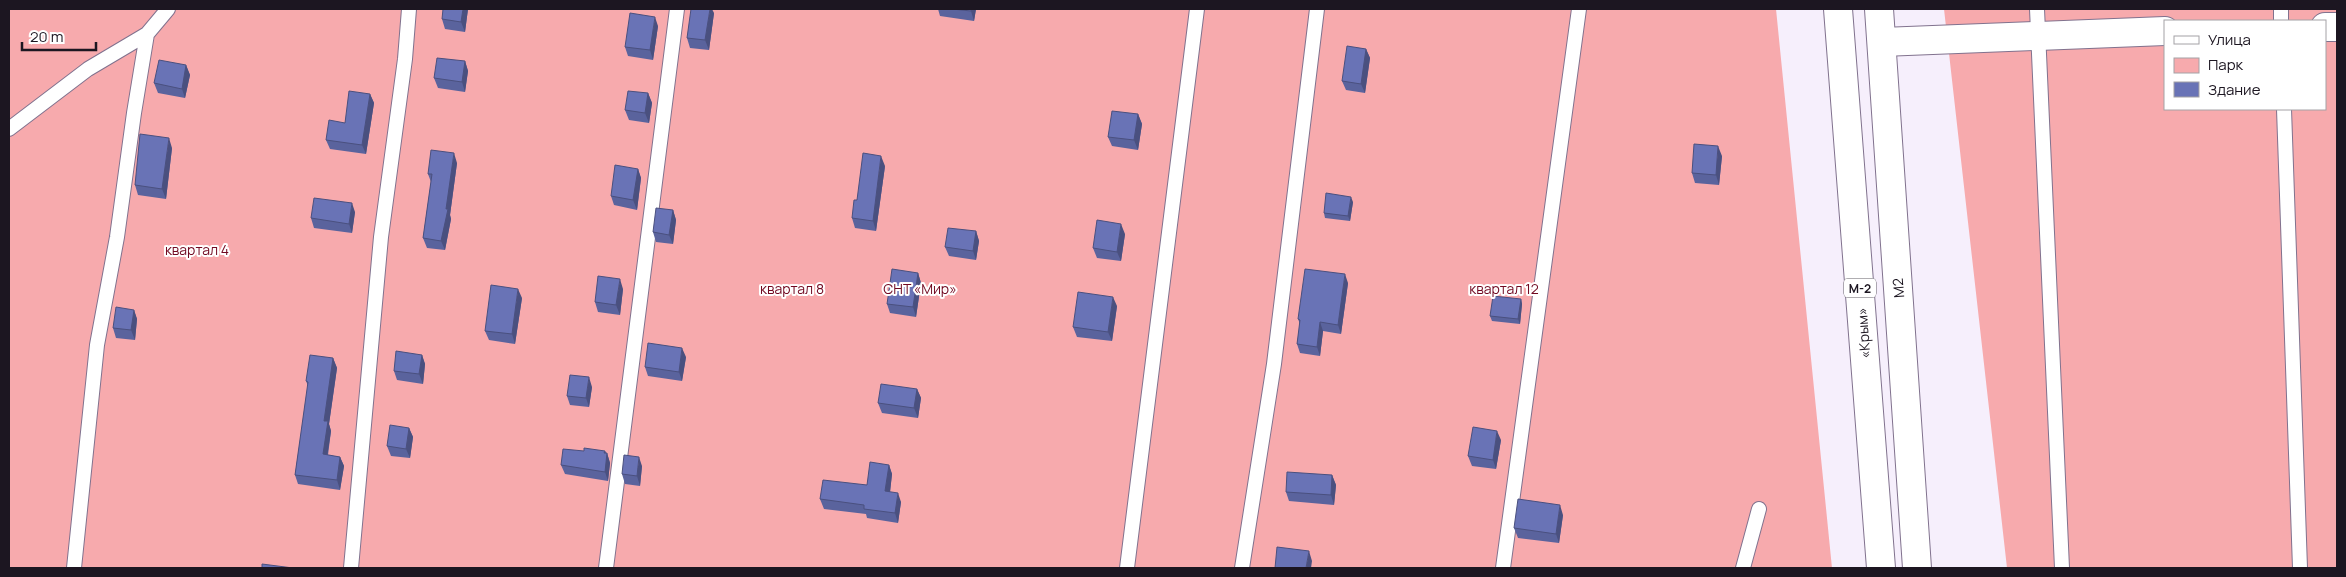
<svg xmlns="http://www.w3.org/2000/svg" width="2346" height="577" viewBox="0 0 2346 577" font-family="Manrope,sans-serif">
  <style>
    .green { fill: #f7aaad; fill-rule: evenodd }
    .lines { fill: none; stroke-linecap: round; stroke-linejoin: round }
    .service-casing { stroke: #81728e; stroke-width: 16 }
    .minor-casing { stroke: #81728e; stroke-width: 30 }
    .trunk-casing { stroke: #81728e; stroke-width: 30 }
    .service { stroke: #fff; stroke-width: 14 }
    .minor { stroke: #fff; stroke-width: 28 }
    .trunk { stroke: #fff; stroke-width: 28 }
    .wall { fill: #5a639d }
    .shaded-wall { fill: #4a507f }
    .building { fill: #6973b6; stroke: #4a507f }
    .labels { text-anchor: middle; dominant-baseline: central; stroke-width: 4; stroke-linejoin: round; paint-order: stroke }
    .shield { fill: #fff; stroke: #605c64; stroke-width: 1 }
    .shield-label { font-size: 12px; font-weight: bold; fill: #1c1621 }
    .park-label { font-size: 14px; fill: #710921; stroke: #fff }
    .street-label { font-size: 14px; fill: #1c1621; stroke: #fff }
  </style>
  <rect width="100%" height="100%" fill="#f6effc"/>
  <path class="green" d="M9,9h1767l56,559h-1823z
    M1944,9h393v559h-330zM2165,21h160v88h-160z"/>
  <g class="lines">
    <g class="service-casing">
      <path id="service" d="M2037,9l25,559
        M2281,9v12
        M2284,109l16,459
        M9,129l79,-60 59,-35 21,-25
        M74,568l23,-223 20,-108 17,-124 13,-79
        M351,568l30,-331 24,-178 4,-50
        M606,568l71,-559
        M1127,568l70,-559
        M1242,568l32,-204 43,-355
        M1503,568l76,-559
        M1743,568l16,-59"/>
    </g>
    <g class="minor-casing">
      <path id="minor" d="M2325,27h12
        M1882,42l283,-11"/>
    </g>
    <g class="trunk-casing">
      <path id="trunk" d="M1838,9l43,559
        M1879,9l38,559"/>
    </g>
    <use href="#service" class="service"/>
    <use href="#minor" class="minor"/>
    <use href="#trunk" class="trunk"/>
  </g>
  <path class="wall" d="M468,9l-3,23 -20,-3 -3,-10z
    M938,9h38l-2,12 -34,-5z
    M714,13l-5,37 -19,-2 -3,-10z
    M658,26l-5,34 -25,-4 -3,-9z
    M1366,49l4,9 -5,35 -19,-3 -4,-9z
    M465,61l3,10 -3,21 -27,-4 -4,-10z
    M186,65l4,10 -5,23 -27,-5 -4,-10z
    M648,93l4,10 -3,20 -20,-3 -4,-10z
    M370,94l4,9 -8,51 -36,-5 -4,-9 19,-17z
    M1138,114l4,10 -4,26 -26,-4 -4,-9z
    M172,148l-6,51 -28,-4 -3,-10z
    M1722,156l-3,29 -24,-2 -3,-10z
    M457,163l-7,52 1,4 -6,31 -18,-2 -4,-10 8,-56 -3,-8z
    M885,166l-9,65 -21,-3 -3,-10z
    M638,169l3,9 -4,32 -23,-5 -3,-9z
    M1353,202l-3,19 -25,-3 -1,-5z
    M673,210l3,10 -3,24 -17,-2 -3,-10z
    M355,212l-3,21 -38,-5 -3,-10z
    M976,231l3,10 -3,19 -27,-4 -4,-9z
    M1125,234l-4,27 -24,-3 -4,-10z
    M918,273l3,10 -5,34 -26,-4 -3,-9z
    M1348,283l-7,51 -18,-3 -3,25 -20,-3 -3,-9 3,-20 -2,-5z
    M623,289l-3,26 -22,-3 -3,-10z
    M522,298l-7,46 -26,-4 -4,-9z
    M1521,299l1,5 -2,20 -28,-3 -2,-5z
    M1117,306l-5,35 -35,-4 -4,-10z
    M134,310l3,9 -2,21 -19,-2 -3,-10z
    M422,355l3,9 -2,20 -26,-4 -3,-9z
    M686,357l-4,24 -34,-5 -3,-9z
    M333,358l4,10 -8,56 2,7 -3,24 12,2 4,9 -4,24 -42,-6 -3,-9 13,-89 -2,-5z
    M592,387l-3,20 -19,-2 -3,-9z
    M917,389l4,9 -3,20 -36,-5 -4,-10z
    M409,428l4,9 -3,21 -19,-2 -4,-10z
    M1501,440l-5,29 -24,-3 -4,-10z
    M584,451h21l1,2h1l3,10 -2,18 -43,-7 -4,-9z
    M889,465l3,9 -2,18 11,10 -3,21 -31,-5 -1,-4 -42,-5 -4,-10 47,-14z
    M642,466l-2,20 -15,-2 -3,-10z
    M1332,475l4,10 -2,20 -45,-4 -3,-9z
    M1563,515l-4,28 -41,-5 -4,-10z"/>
  <path class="shaded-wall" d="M463,9h5l-3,23 -4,-10z
    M710,9h2l2,4 -5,37 -4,-10z
    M971,9h5l-2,12 -3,-10z
    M655,17l3,9 -5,34 -3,-10z
    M1366,49l4,9 -5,35 -4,-9z
    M465,61l3,10 -3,21 -3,-10z
    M186,65l4,10 -5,23 -3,-9z
    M648,93l4,10 -3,20 -4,-10z
    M370,94l4,9 -8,51 -4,-9z
    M1138,114l4,10 -4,26 -4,-10z
    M169,138l3,10 -6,51 -4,-10z
    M1718,146l4,10 -3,29 -3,-10z
    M454,153l3,10 -7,52 1,4 -6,31 -4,-9z
    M881,156l4,10 -9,65 -3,-10z
    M638,169l3,9 -4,32 -4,-10z
    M1351,197l2,5 -3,19 -2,-5z
    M352,203l3,9 -3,21 -3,-9z
    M673,210l3,10 -3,24 -4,-9z
    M1121,224l4,10 -4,27 -4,-9z
    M976,231l3,10 -3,19 -3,-9z
    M918,273l3,10 -5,34 -3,-10z
    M1345,274l3,9 -7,51 -3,-9z
    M620,279l3,10 -3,26 -4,-10z
    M518,289l4,9 -7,46 -3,-10z
    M1113,297l4,9 -5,35 -4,-9z
    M1521,299l1,5 -2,20 -2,-5z
    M134,310l3,9 -2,21 -4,-10z
    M1320,322l3,9 -3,25 -3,-9z
    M682,348l4,9 -4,24 -3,-9z
    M422,355l3,9 -2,20 -4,-10z
    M333,358l4,10 -8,56 2,7 -5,33 -3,-10 1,-33z
    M589,377l3,10 -3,20 -3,-9z
    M917,389l4,9 -3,20 -4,-10z
    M409,428l4,9 -3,21 -4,-9z
    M1497,431l4,9 -5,29 -3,-9z
    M605,451l2,5v-3l3,10 -2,18 -3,-9z
    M340,457l4,9 -4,24 -3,-10z
    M639,457l3,9 -2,20 -3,-10z
    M889,465l3,9 -3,27 -4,-10z
    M1332,475l4,10 -2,20 -3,-10z
    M898,493l3,9 -3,21 -3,-10z
    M1560,505l3,10 -4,28 -3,-9z
    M1309,551l3,10 -1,7h-5z"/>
  <path class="building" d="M443,9h20l-2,13 -19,-3z
    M691,9h19l-5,31 -18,-2z
    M952,9h19v2z
    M630,13l25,4 -5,33 -25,-3z
    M1347,46l19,3 -5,35 -19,-3z
    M437,58l28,3 -3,21 -28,-4z
    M159,60l27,5 -4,24 -28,-6z
    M349,91l21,3 -8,51 -36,-5 3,-20 16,3z
    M628,91l20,2 -3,20 -20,-3z
    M1112,111l26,3 -4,26 -26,-3z
    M140,134l29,4 -7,51 -27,-4z
    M1694,144l24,2 -2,29 -24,-2z
    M431,150l23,3 -8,56h2l-7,32 -18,-3 9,-64h-4z
    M863,153l18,3 -8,65 -21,-3 2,-18h3z
    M615,165l23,4 -5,31 -22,-4z
    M1326,193l25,4 -3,19 -24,-3z
    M314,198l38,5 -3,21 -38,-6z
    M656,208l17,2 -4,25 -16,-3z
    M1097,220l24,4 -4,28 -24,-4z
    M948,228l28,3 -3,20 -28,-4z
    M892,269l26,4 -5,34 -26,-3z
    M1305,269l40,5 -7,51 -18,-3 -3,25 -20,-3 3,-24 -2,-1z
    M598,276l22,3 -4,26 -21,-3z
    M491,285l27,4 -6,45 -27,-3z
    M1078,292l35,5 -5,35 -35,-5z
    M1493,296l28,3 -3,20 -28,-3z
    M116,307l18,3 -3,20 -18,-2z
    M648,343l34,5 -3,24 -34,-5z
    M396,351l26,4 -3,19 -25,-3z
    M310,355l23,3 -9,63h4l-5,33 17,3 -3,23 -42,-5 13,-93 -2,-1z
    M570,375l19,2 -3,21 -19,-2z
    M881,384l36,5 -3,19 -36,-5z
    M390,425l19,3 -3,21 -19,-3z
    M1473,427l24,4 -4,29 -25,-4z
    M584,448l21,3 -1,2h3l-2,19 -44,-7 2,-16 21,2z
    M624,455l15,2 -2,19 -15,-2z
    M870,462l19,3 -4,26 13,2 -3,20 -31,-4v-4l-44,-6 3,-19 44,5z
    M1287,472l45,3 -1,20 -45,-3z
    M1518,499l42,6 -4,29 -42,-6z
    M1277,547l32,4 -3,17h-31z
    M262,564l31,4h-31z"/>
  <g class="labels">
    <rect class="shield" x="1844" y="278.5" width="32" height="19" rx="4"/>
    <g class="shield-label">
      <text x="1860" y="288">М-2</text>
    </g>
    <g class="park-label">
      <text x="197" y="249">квартал 4</text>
      <text x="792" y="288">квартал 8</text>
      <text x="920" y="288">СНТ «Мир»</text>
      <text x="1504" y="288">квартал 12</text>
    </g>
    <g class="street-label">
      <text transform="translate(1898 288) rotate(-94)">М2</text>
      <text transform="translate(1863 333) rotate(-94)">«Крым»</text>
    </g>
  </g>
  <rect width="2346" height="577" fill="none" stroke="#1c1621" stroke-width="20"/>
  <rect x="2164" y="20" width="162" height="90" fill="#ffffff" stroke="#a4a2a6"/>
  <rect x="2174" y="36" width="25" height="8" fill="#ffffff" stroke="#a4a2a6"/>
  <text x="2208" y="45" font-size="15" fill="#1c1621">Улица</text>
  <rect x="2174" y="58" width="25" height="15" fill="#f7aaad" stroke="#a4a2a6"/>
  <text x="2208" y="70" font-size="15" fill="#1c1621">Парк</text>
  <rect x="2174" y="82" width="25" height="15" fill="#6973b6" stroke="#a4a2a6"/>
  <text x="2208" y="95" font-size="15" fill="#1c1621">Здание</text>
  <path d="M22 42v8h74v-8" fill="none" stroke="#1c1621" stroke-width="2.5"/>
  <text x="30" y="42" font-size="15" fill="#1c1621" stroke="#ffffff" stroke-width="4" paint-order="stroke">20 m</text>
</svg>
